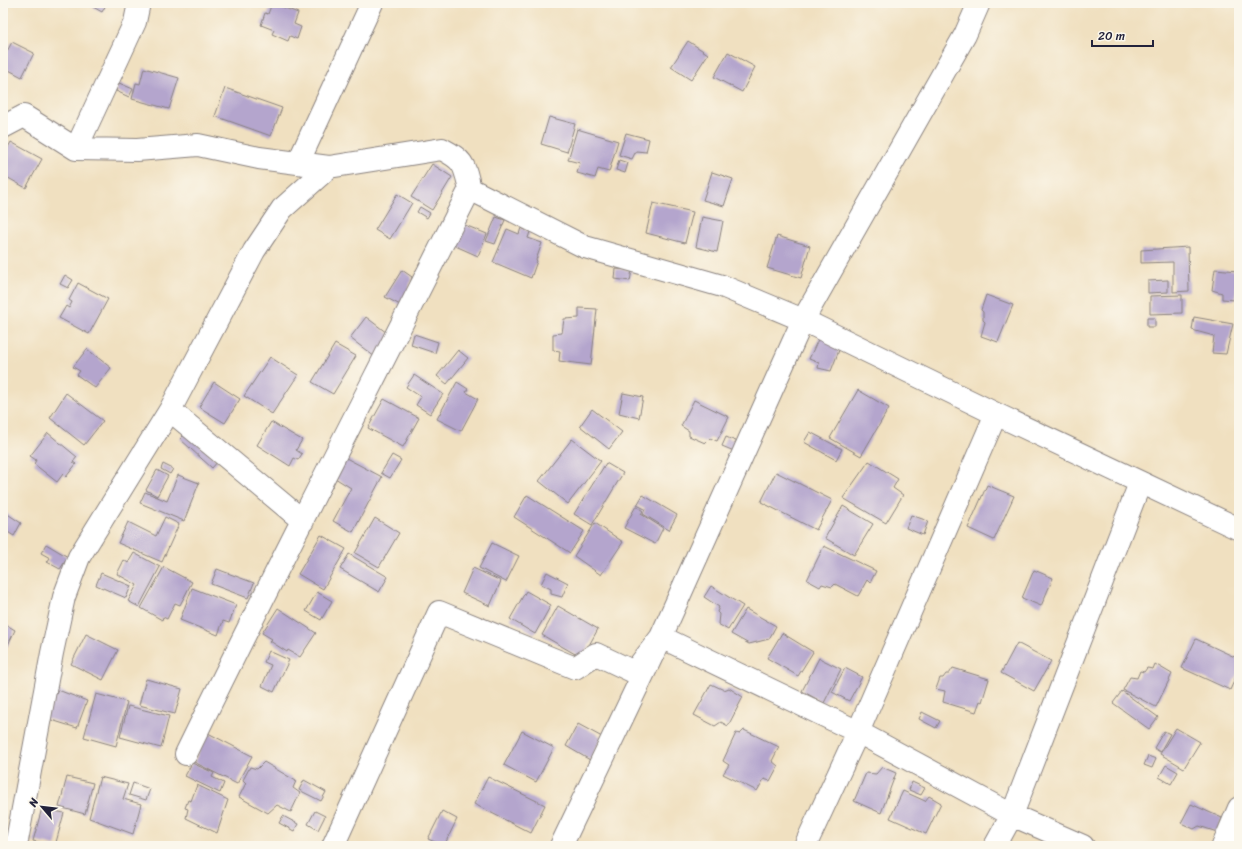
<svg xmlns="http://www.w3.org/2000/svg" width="1242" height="849" viewBox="0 0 1242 849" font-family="Sriracha,sans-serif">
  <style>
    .building { fill: #b4a5cd }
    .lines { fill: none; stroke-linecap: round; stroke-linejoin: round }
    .minor-casing { stroke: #89817e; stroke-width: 24 }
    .minor { stroke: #fff; stroke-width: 22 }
  </style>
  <rect width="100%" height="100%" fill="#fbf7ec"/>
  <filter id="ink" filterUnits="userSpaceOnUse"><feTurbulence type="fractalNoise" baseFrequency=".025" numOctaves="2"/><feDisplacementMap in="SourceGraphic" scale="8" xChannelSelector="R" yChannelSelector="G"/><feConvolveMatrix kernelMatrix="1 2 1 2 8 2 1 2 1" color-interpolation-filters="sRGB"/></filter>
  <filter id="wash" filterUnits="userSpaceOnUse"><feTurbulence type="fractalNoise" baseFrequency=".012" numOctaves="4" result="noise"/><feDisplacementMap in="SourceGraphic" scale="16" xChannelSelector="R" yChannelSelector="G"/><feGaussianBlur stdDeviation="0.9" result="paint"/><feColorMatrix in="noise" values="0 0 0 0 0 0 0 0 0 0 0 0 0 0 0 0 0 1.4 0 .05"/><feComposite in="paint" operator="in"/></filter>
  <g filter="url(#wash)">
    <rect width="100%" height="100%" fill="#f0e0c0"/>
    <g id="blocks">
      <path class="building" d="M86,3h21l-5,9z
        M272,3l26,10 -4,11 7,3 -4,12 -7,-3 -2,5 -16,-7 2,-4 -13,-5 4,-12 3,1z
        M688,41l20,13 -17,26 -20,-13z
        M12,42l22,11 -12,24 -19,-10v-8z
        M728,52l27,15 -13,25 -28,-15z
        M144,68l35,10 -10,31 -37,-10 4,-16 4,1z
        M119,83l14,6 -4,8 -13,-6z
        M225,88l57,20 -11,28 -56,-20z
        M549,117l26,7 -8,28 -26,-8z
        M577,129l41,12 -9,31 -11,-3 -3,9 -18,-5 3,-10 -12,-3z
        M626,133l23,6 -3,13 -10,-1 -4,8 -13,-4z
        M11,142l31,17 -16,29 -23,-13v-19z
        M619,160l9,3 -3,10 -9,-3z
        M432,164l20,13 -20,33 -21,-13z
        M712,172l21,7 -9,27 -21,-6z
        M397,194l15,9 -22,36 -15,-9z
        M653,203l40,9 -8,31 -39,-10z
        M420,207l10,6 -3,5 -10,-6z
        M496,217l9,3 -10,24 -9,-3z
        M702,217l21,4 -6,31 -21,-5z
        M460,223l27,11 -9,22 -27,-12z
        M521,228l9,4 -2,6 14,5 -6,17 1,1 -6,17 -38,-16 14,-33 12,5z
        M777,236l33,10 -9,32 -34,-10z
        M1188,247l1,44 -16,1v-30l-32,1v-13z
        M616,269l16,1 -2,11 -15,-2z
        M1215,269l23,2 -3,29 -13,-1v-6l-10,-3z
        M402,270l10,7 -8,30 -19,-10z
        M65,275l8,5 -5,8 -8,-4z
        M1168,280v12l-20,1v-12z
        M78,283l30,16 -19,35 -30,-16 7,-12 3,2 3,-6 -3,-2z
        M986,295l27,10 -15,37 -17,-6 4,-14 -2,-2v-8l-2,-2z
        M1182,295v18l-32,1v-18z
        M579,308l18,1 -6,56 -32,-4 1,-10 -7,-1v-16l9,-1 2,-14 15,-1z
        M366,317l25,19 -16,21 -25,-19z
        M1194,317l39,7 -7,30 -14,-1 2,-17 -22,-6z
        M1147,318h8v9h-8z
        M414,334l24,8 -3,11 -24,-8z
        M820,335l21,10 -10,26 -13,-3 1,-5 -10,-4z
        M335,344l21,12 -23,38 -21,-12z
        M87,349l24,19 -16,20 -18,-13 3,-4 -7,-4z
        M458,350l10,8 -21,26 -10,-8z
        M270,357l28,18 -26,39 -28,-18z
        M414,375l29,19 -13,20 -14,-9 5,-8 -15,-10z
        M214,382l26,17 -15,24 -26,-16z
        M457,382l11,7 -2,3 12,7 -17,32 -24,-12z
        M858,390l31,18 -28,48 -31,-18z
        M66,393l37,28 -19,24 -34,-27z
        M623,393l20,4 -4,21 -20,-5z
        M384,399l35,19 -16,29 -35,-19z
        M694,400l35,17 -12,24 -7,-3 -5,5 -16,-7v-5l-8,-5z
        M592,409l30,23 -13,17 -29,-23z
        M271,422l31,18 -6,10 6,4 -4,6 -4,-2 -4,8 -33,-21z
        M810,432l32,17 -6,11 -32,-18z
        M48,433l29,24 -4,5 3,2 -10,13 -3,-3 -6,8 -23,-18 2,-4 -6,-4z
        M186,433l32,28 -6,7 -32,-29z
        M726,437l12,5 -4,9 -12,-5z
        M572,439l29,22 -33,43 -29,-23z
        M392,455l9,5 -11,18 -9,-5z
        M346,458l36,19 -29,55 -20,-11 18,-33 -16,-10z
        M869,461l29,18 -5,9 10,7 -17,28 -43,-25z
        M606,463l17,10 -31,52 -18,-11z
        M163,464l10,5 -3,5 -9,-5z
        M157,470l11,6 -11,20 -11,-6z
        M776,472l56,28 -16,30 -55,-28z
        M178,475l21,8 -15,38 -44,-18 5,-11 22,9z
        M987,485l27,11 -20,44 -26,-12z
        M527,495l57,36 -14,22 -56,-36z
        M643,495l34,20 -8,15 -26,-16 2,-5 -8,-4z
        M636,506l7,5 -2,3 22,14 -8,16 -31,-16z
        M843,506l30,18 -19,31 -29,-17z
        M3,511l18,12 -7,13 -11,-7z
        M911,515l17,6 -5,14 -17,-7z
        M165,517l14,7 -17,38 -44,-19 10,-21 28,14z
        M375,518l24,15 -20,34 -24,-14z
        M595,523l28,19 -22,33 -27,-19z
        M321,535l25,14 -23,40 -25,-15z
        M492,543l27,13 -13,26 -27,-14z
        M46,544l22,13 -8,12 -13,-7 3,-4 -9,-5z
        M824,546l52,25 -6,12 -3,-3 -9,16 -23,-12 -3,3 -10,-3 -2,3 -13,-7z
        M134,553l26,14 -21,40 -11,-6 9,-16 -20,-11 7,-14 4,3z
        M349,554l39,23 -9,15 -39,-23z
        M164,567l28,15 -12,23 -5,-2 -8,16 -4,-2 -1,3 -21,-12z
        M473,568l28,13 -11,25 -28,-13z
        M217,569l37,14 -6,15 -37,-14z
        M1034,570l19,8 -12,28 -19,-8z
        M547,572l21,11 -6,14 -11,-3v-5l-10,-5z
        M101,573l30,13 -5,12 -30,-13z
        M711,586l32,20 -15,24 -10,-6 1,-10 -2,-2 2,-5 -15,-10z
        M192,588l44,17 -7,18 -6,-2 -5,14 -38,-15z
        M526,591l25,14 -16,29 -25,-15z
        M317,592l15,9 -11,19 -15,-9z
        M558,606l40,23 -16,29 -40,-23z
        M278,608l38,25 -16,24 -12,-7 -1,2 -17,-11 2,-2 -10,-6z
        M746,609l30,17 -7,13 -20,5 -18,-10z
        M3,623l12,7 -8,17 -4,-2z
        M782,633l31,19 -15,24 -31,-18z
        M86,634l32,16 -15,30 -32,-16z
        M1196,639l43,20v11l-9,20 -48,-22z
        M1017,643l34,18 -17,30 -33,-18z
        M269,651l20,9 -15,32 -12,-6 9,-21 -7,-3z
        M819,658l22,11 -17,34 -22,-12z
        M1155,664l17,10 -16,33 -33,-17 7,-13 7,1 3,-7 4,1 3,-4 6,1z
        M845,668l17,9 -13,24 -17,-9z
        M953,668l36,11 -7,23 -2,-1 -4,11 -33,-10 2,-11 -9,-2 4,-11h3l3,-4h3z
        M146,679l36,10 -7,25 -36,-9z
        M711,684l13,6 5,-2 14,9 -15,29 -7,-4 -6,4 -21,-11z
        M58,690l29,11 -10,27 -32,-10z
        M1122,691l36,26 -9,12 -36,-26z
        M96,694l31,8 -11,44 -32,-9z
        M128,706l41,10 -8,32 -41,-11z
        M922,712l18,9 -4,7 -17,-9z
        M578,724l24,13 -12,23 -24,-14z
        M1176,728l24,14 -16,26 -24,-14z
        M744,730l35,17 -7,14 6,5 -8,15 -6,-2 -7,12 -34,-17 6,-9 -6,-4 13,-28 4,1z
        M522,731l32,17 -18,34 -32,-17z
        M1164,731l6,3 -10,18 -6,-4z
        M208,733l44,23 -15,28 -43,-22z
        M1148,756l8,3 -4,9 -8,-3z
        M264,762l32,19 -3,7 7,5 -9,19 -14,-7 -9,8 -29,-16 7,-14 -3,-3 7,-13 7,2z
        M192,763l22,10 -2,4 12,6 -4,10 -35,-17z
        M1166,765l12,7 -7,12 -12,-7z
        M882,767l14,6 -15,40 -27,-12 12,-28 10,1z
        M67,777l26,6 -8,31 -26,-7z
        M100,777l28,7 -5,15 18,5 -8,30 -44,-16z
        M488,777l57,28 -14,28 -57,-29z
        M304,780l22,12 -5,9 -22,-11z
        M912,782l13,6 -4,7 -12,-5z
        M133,783l17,6 -4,11 -17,-5z
        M197,785l31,15 -11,33 -31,-15 2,-9 -3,-1 3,-8 3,1z
        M903,791l22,10 4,-5 12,7 -15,31 -36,-16z
        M1191,804l31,14 -5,14 -18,-6 -5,3 -13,-6z
        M42,808l22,5 -9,33 -22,-5z
        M315,811l10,5 -7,14 -10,-6z
        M442,811l15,8 -13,27 -16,-7z
        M283,816l15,8 -4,7 -15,-8z"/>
    </g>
  </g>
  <g filter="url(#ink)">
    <use href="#blocks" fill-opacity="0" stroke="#89817e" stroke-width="1"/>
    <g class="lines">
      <g class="minor-casing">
        <path id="minor" d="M3,127l21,-11 52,33 61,1 61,-5 61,13 70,9 113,-18c23,12 22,16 28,40l115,58 137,39 81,34 193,94 243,115
          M76,149l59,-127 4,-19
          M298,163l74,-160
          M170,410l133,111
          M186,754c92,-189 189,-376 284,-565
          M16,846l36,-193 12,-56 15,-40 91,-147 84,-159 28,-42 47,-42
          M333,846l106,-234 136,56 21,-14 38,18 27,-35 197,95 154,83 71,31
          M561,846l100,-209 142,-317 162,-285 14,-32
          M805,846l53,-114 138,-318
          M995,846l17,-31 128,-332
          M1223,846l16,-38"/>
      </g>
      <use href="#minor" class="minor"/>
    </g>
  </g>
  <rect width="1242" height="849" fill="none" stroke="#fbf7ec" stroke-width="16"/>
  <g transform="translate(42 807) rotate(298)" stroke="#fbf7ec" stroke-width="3" paint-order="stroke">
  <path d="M0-3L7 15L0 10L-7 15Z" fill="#22223b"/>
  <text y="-6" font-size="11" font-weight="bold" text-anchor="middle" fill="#22223b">N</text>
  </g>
  <path d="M1092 40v6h61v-6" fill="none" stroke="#22223b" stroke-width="2"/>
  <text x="1098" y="40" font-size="12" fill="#22223b" stroke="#fbf7ec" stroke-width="3" paint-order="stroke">20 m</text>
</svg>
